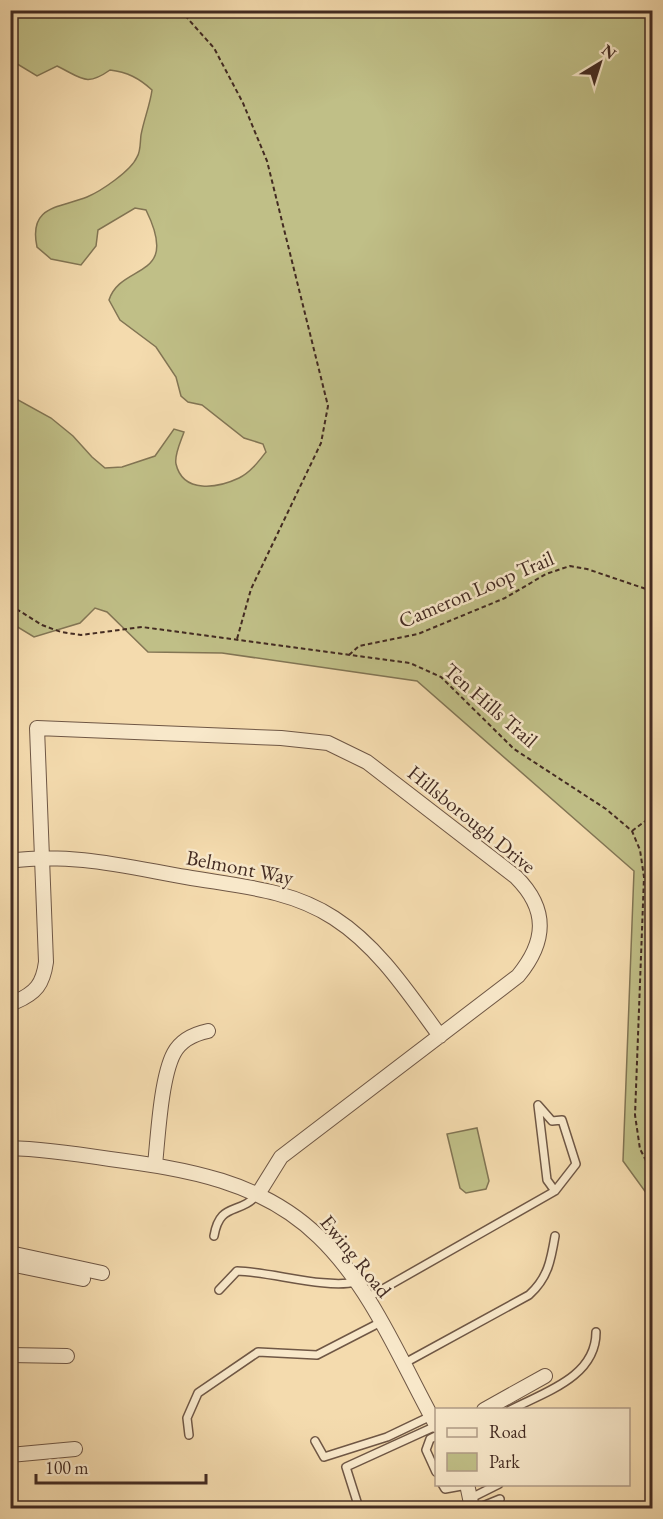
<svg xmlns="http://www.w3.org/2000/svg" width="663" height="1519" viewBox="0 0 663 1519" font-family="'EB Garamond',serif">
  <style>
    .green { fill: #c0bf87; stroke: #827554; stroke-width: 1.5 }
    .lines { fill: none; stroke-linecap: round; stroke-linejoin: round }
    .service-casing { stroke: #6f5745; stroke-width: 10 }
    .minor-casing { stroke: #6f5745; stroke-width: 16 }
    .path { stroke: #432b22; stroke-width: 2; stroke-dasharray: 4.5 3; stroke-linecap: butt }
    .service { stroke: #f8e8ca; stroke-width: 7 }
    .minor { stroke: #f8e8ca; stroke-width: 14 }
    .labels { text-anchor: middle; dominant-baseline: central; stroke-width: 5; stroke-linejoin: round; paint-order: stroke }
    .street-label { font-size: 21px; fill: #432b22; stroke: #f8e8ca }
  </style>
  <rect width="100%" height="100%" fill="#f4dbae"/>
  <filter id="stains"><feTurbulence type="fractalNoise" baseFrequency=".00333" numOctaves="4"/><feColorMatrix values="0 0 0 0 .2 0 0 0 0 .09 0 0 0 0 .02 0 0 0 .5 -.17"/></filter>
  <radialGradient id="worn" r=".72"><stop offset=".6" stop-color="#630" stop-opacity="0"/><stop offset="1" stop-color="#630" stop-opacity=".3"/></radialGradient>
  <path class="green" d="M11,10l641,1v1190l-29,-40 11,-290 -217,-190 -195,-28 -74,-1 -41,-40 -12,-4 -15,15 -46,14 -23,-14v-227l40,22 22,18 19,21 13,11 17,-1 33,-11 19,-27 10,3c-3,9 -10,23 -8,32 7,30 42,24 63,14 11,-5 20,-17 27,-26l-3,-8 -19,-6 -42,-33 -14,-3 -7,-6 -5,-19 -20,-30 -36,-27 -11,-20c12,-38 72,-19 37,-90l-11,-2 -37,22 -2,16 -15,19 -30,-6 -14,-12c-9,-42 23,-39 50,-50 14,-6 44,-26 50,-40 4,-6 3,-16 4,-22 3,-16 9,-30 11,-45 -13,-12 -25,-18 -42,-20 -24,17 -28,8 -53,-4l-20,10 -23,-14 -3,2z
    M477,1128l12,53 -3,8 -20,4 -6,-5 -13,-54z"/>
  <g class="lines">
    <g class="service-casing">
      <path id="service" d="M214,1236c6,-35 25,-20 44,-42
        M219,1290l18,-19c35,1 88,18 119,11
        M367,1298l188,-107 21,-27 -14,-44 -10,1 -14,-16 9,75 8,11
        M403,1364l126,-69c19,-17 22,-35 26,-59
        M510,1410c35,-18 86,-33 86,-78
        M189,1435l-2,-17 11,-25 60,-41 59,3 64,-33
        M436,1436l-6,3 -4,11 10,22
        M315,1441l9,16 63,-20 44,-21
        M442,1484l3,5 22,-4
        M471,1498l28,-14
        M359,1508l-13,-41 90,-41
        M478,1508l22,-9"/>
    </g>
    <g class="minor-casing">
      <path id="minor" d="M10,861c60,-9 118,6 176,16 51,9 104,12 148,41 45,29 75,76 106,118
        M15,1002c21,-9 28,-18 31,-40l-9,-234 244,10 47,5 39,19 149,115c33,33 30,65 2,99l-237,181 -23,37
        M10,1148c34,1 67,6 100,11 76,10 152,22 209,78 53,51 82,125 117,188
        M155,1165c3,-29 6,-88 19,-112 7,-13 20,-19 34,-22
        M10,1253l92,20
        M10,1264l73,15
        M10,1355l57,1
        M484,1410l61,-34
        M10,1455l65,-6
        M467,1484l5,24"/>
    </g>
    <path class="path" d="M180,10l34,38 29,55 24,58 61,245 -7,37 -70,146 -14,50
      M10,605l32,20 19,7 20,3 61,-8 268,36 31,14 73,72 92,60 26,22 8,19 4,27 -9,238 5,34 12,23
      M349,655l10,-9 59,-12 87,-36 41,-24 24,-8 17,3 65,22
      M632,831l20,-15"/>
    <use href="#service" class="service"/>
    <use href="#minor" class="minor"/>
  </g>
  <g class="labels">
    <g class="street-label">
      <text transform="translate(476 589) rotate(-23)">Cameron Loop Trail</text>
      <text transform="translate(491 705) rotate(41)">Ten Hills Trail</text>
      <text transform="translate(472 819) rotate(39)">Hillsborough Drive</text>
      <text transform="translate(240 867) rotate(11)">Belmont Way</text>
      <text transform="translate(356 1256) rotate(51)">Ewing Road</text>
    </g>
  </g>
  <rect width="663" height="1519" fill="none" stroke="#f4dbae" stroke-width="36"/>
  <rect x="12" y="12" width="639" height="1495" fill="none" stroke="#432b22" stroke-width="3"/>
  <rect x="18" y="18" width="627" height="1483" fill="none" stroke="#432b22" stroke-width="1.5"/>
  <rect x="435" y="1408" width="195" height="78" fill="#f8e8ca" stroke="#b09c87" stroke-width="1.5"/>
  <rect x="447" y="1428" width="30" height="9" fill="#f8e8ca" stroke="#b09c87" stroke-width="1.5"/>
  <text x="489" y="1438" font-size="18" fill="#432b22">Road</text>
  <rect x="447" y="1453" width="30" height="18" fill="#c0bf87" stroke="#b09c87" stroke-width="1.5"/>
  <text x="489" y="1468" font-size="18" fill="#432b22">Park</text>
  <g transform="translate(600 63) rotate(38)" stroke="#f8e8ca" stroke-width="4.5" paint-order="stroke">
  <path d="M0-4.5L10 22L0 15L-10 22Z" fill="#432b22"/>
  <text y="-9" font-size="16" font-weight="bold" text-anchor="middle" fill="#432b22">N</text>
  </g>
  <path d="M36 1474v9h170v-9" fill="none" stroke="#432b22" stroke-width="3"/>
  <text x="45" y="1474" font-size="18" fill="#432b22" stroke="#f8e8ca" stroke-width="4.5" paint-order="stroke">100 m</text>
  <rect width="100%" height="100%" filter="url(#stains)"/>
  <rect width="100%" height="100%" fill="url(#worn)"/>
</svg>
